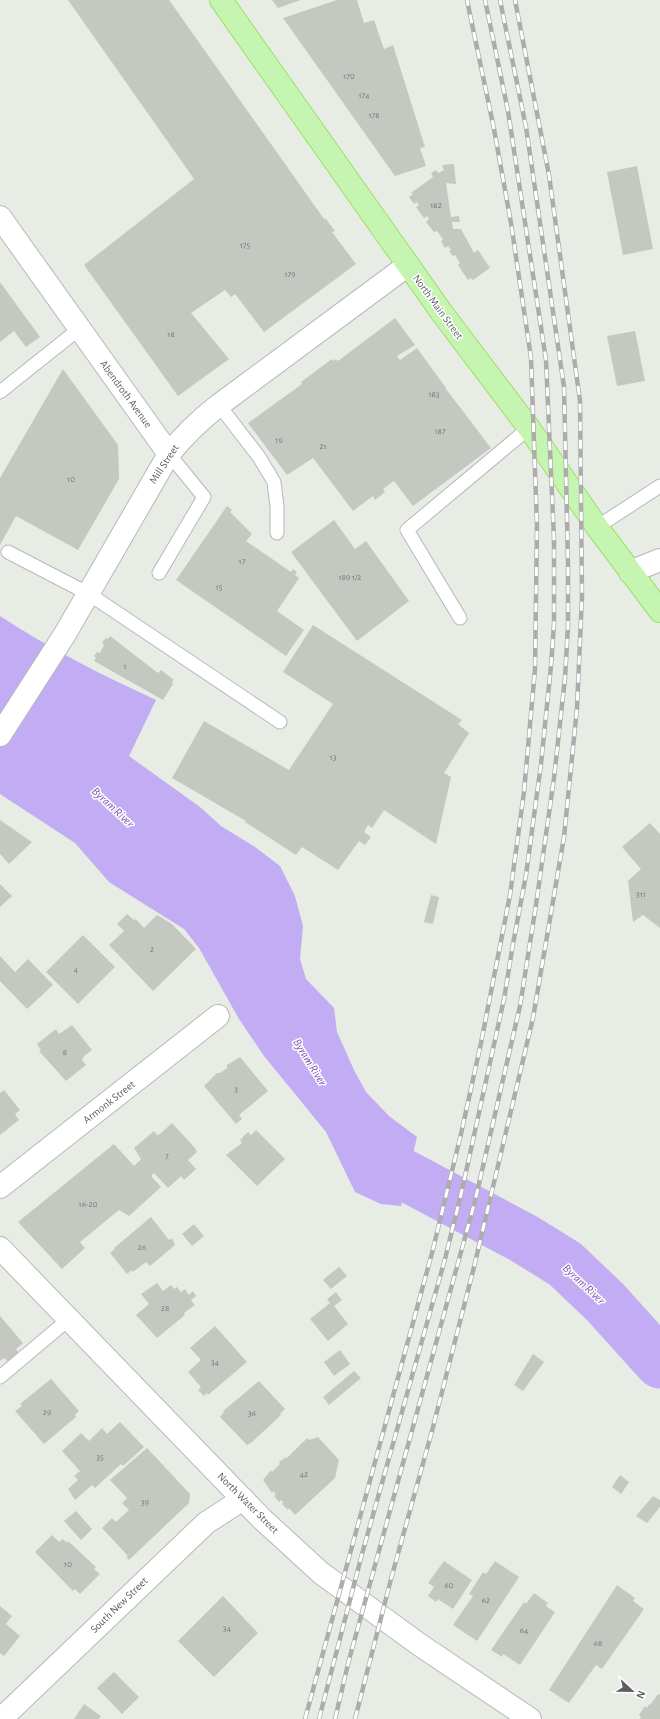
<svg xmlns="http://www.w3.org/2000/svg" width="660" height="1719" viewBox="0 0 660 1719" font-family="'Alegreya Sans',sans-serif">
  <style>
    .water { fill: #c2adf4 }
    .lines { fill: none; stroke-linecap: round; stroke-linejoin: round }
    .river { stroke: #c2adf4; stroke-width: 51 }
    .building { fill: #c4c8c1 }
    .lane-casing { stroke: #b9b6bd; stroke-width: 15 }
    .street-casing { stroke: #b9b6bd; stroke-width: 24 }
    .secondary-casing { stroke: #b9b6bc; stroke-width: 24 }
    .primary-casing { stroke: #9ce06a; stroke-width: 24 }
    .lane { stroke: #fff; stroke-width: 13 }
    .street { stroke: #fff; stroke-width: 22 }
    .secondary { stroke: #fff; stroke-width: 22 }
    .primary { stroke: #c6f5b1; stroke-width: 22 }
    .rail-casing { stroke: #adacad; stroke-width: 4.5 }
    .rail { stroke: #fff; stroke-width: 3; stroke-dasharray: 9; stroke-linecap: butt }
    .labels { text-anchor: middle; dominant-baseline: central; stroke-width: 3; stroke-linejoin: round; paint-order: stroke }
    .number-label { font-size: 9px; fill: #78777a }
    .street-label { font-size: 11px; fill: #5f5c63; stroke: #fff }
    .water-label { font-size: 12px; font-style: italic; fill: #7752b5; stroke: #fff }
  </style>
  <rect width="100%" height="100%" fill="#e7ede4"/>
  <path class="water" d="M0,616c50,33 102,59 156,84l-27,56 71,51 21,19 34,21 25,19 15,30 8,30 -3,33 6,20 28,29 3,24 17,38 12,22 23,24 28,21 -16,69 -20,-2 -26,-12 -29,-60 -62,-76 -25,-37 -40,-71 -15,-19 -75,-47 -34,-39 -75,-49z"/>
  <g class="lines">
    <path class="river" d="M356,1130l14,18 29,24 124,66 42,26 40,38 55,61"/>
  </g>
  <path class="building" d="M68,0h101l155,219h2l9,12 -3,1 24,32 -92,68 -29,-38 -4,3 -6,-7 -34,23 38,46 -51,37 -94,-131 110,-86z
    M272,0h29l-23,8z
    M337,0h20l7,23 10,-3 10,29 9,-4 32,102 -5,1 6,18 -31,10 -112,-158z
    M454,164l2,20 -10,-1 5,34 8,-1 1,6h-8l1,7h8l13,24 4,-3 12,18 -17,12 -2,-2 -3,2 -10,-15 2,-2 -5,-8 -2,1 -4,-5 2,-1 -3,-4 -3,2 -4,-7 2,-2 -6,-8 -3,1 -8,-10 3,-3 -2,-3 -3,2 -8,-11 3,-2 -2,-3 -3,2 -5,-7 4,-3 -2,-1 22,-16 -2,-4 5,-3 2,3 6,-3 -2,-5z
    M637,166l16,83 -30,6 -16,-83z
    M0,282l40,55 -14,10 -12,-16 -14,11z
    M395,318l20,27 -18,11 3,4 17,-12 29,40v1l45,59 -78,58 -19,-25 -11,8 2,3 -10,8 -2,-4 -20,15 -40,-53 -26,17 -39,-52 54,-39 -1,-2 31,-23 1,2 3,-2 2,2z
    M635,331l10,50 -28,5 -10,-50z
    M63,369l55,76 1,34 -41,71 -62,-34 -16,29v-67z
    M227,506l5,4 -2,2 22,22 -6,7 45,31 2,-3 4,3 -2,3 4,3 -22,33 27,19 -18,26 -110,-76z
    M334,520l21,29 11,-8 43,60 -52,40 -66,-89z
    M313,625l149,95 -4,4 11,9 -25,40 7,4 -15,67 -52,-34 -12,18 -4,-3 -4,7 7,5 -6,8 -6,-4 -21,29 -36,-23 -6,8 -51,-33 1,-1 -74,-43 32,-57 85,49 44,-66 -50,-32z
    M110,636l48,37 3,-3 13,10 -2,2 1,2 -10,16 -69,-39 2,-3 -2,-2 3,-4 3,1 4,-8 -2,-3 4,-4 2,1z
    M0,820l32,22 -23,22 -9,-10z
    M650,823l10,11v94l-17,-13 -10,7 -5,-41 13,-12 -19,-22z
    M0,884l12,12 -12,11z
    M431,895l8,2 -6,27 -9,-2z
    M127,914l7,6 2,-1 8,9 13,-13 15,9 24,25 -43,42 -44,-46 15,-14 -7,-7z
    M83,935l32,32 -37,37 -32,-32z
    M0,956l15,16 13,-13 25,26 -26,24 -27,-28z
    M72,1025l20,25 -10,8 1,1 -1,1 4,5 -20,16 -27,-30 2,-1 -4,-6 19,-15 3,5z
    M240,1057l28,34 -29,24 3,4 -6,5 -32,-38 13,-13h3l7,-5v-3z
    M4,1090l16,20 -5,4 4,6 -19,15v-42z
    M172,1123l23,25 2,4 -9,8 8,9 -12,11 -3,-4 -13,12 -14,-15 -3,3 10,11 -32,29 -10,-6 -39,32 5,6 -23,21 -44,-47 96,-78 20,22 7,-7 -7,-11 20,-17 3,4 3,-1z
    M256,1130l29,29 -28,27 -31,-31 16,-12 -2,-3 8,-8 3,3z
    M151,1217l18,23 3,-2 3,7 -25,21 -4,-4 -13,10 -1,-2 -5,4 -17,-21 5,-4 -1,-1z
    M194,1224l10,12 -12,10 -10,-12z
    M339,1267l8,9 -16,13 -8,-9z
    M157,1283l6,8 8,-6 3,4 3,-2 4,5 4,-3 4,6 4,-4 3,5 -5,4 4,5 -11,8 1,2 -28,23 -21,-23 13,-11 -8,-10z
    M336,1292l6,8 -8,6 14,18 -20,17 -18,-22 20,-16 -3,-4z
    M0,1316l23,27 -7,6 3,4 -11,9 -4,-4 -4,3z
    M215,1326l32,36 -39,33 -1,-2 -3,3 -6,-6 3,-3 -13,-15 13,-12 -11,-12z
    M340,1350l10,14 -16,12 -10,-14z
    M533,1354l11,8 -21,29 -9,-6z
    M354,1371l7,7 -32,27 -6,-8z
    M51,1379l28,32 -4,4 1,2 -32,27 -29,-33 7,-5 -2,-2z
    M259,1381l26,28 -5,5 1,1 -29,27 -5,3 -27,-28 4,-5 -1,-1z
    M120,1422l24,25 -21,19 -2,-2 -26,24 -3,-3 -17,15 -7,-11 10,-9 -4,-4 6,-5 -18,-20 19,-18 8,8 13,-13 5,6z
    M318,1437l21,23 -4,18 -40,37 -6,-7 -1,2 -6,-6 1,-2 -2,-2 -2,2 -5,-6 2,-2 -3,-3 -1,2 -9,-13 8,-10 1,2 8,-8 -1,-2 7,-5 1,1 16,-16 5,-4 1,2z
    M147,1448l43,46 -1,9 -60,57 -3,-3 2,-1 -26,-28 10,-10 4,4 13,-12 -7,-7 5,-5 -17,-18z
    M620,1475l9,7 -8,12 -9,-7z
    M653,1496l7,4v7l-13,16 -11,-7z
    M76,1511l16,18 -11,11 -17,-19z
    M52,1535l7,7 4,-3 4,4 1,-2 28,26 -2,2 6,5 -20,20 -5,-5 -2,2 -38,-39z
    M444,1561l28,19 -19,29 -15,-10 -2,3 -8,-6 6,-9 -6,-4z
    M495,1561l24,16 -42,64 -24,-16 20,-29 -4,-2 14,-22 3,2z
    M617,1585l18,13 -2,3 11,8 -42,60 -6,-4 -27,38 -20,-13z
    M534,1593l14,10 -2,3 9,6 -35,53 -17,-11 -1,3 -11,-7 33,-48 2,2z
    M223,1596l35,37 -44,44 -36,-36z
    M0,1606l12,10 -6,8 14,12 -16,20 -4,-3z
    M114,1672l25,25 -17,17 -25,-26z
    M658,1694l2,1v24h-21l2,-2 -2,-2 6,-9 2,2 2,-4 1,1z
    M84,1704l17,12 -2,3h-25z"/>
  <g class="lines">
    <g class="lane-casing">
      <path id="lane" d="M0,392l79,-63
        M219,405l40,52 15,25 3,25v26
        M597,527l63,-41
        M8,552l81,42 191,128
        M159,573l45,-76 -35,-43
        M460,618l-53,-88 122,-102
        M0,1377l69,-58"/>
    </g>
    <g class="street-casing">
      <path id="street" d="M630,572l30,-12
        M0,1187l218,-171
        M1,1719l205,-196 37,-24"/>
    </g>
    <g class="secondary-casing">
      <path id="secondary" d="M0,217l169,237
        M0,735l65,-101 104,-180c15,-19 31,-34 50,-49l189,-140
        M0,1248l262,271 59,54 99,72 110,74"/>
    </g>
    <g class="primary-casing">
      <path id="primary" d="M221,0l221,313 87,115 68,99 63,84"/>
    </g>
    <use href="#lane" class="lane"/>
    <use href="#street" class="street"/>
    <use href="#secondary" class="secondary"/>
    <use href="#primary" class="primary"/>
    <g class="rail-casing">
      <path id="rail" d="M305,1719l127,-466 29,-119 20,-91 29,-148 14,-103 11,-123 2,-143 -6,-168 -20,-135 -17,-94 -27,-129
        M319,1719l43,-165 83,-295 17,-69 42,-191 9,-55 13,-69 15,-111 10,-98 3,-42v-84l-8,-180 -38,-249 -23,-111
        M335,1719l14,-59 126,-459 45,-195 16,-101 18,-127 11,-100 3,-52v-62l-4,-177 -38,-260 -26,-127
        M355,1719l36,-140 41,-148 42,-164 59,-249 31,-181 13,-129 5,-112 -2,-195 -31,-226 -34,-175"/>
    </g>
    <use href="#rail" class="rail"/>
  </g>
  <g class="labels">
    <g class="number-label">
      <text x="349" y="76">170</text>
      <text x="364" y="95">174</text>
      <text x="374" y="115">178</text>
      <text x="436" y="205">182</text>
      <text x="245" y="245">175</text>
      <text x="290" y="274">179</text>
      <text x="171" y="334">18</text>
      <text x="434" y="394">183</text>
      <text x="440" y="431">187</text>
      <text x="279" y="440">19</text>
      <text x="323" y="446">21</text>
      <text x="71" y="479">10</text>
      <text x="242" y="561">17</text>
      <text x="350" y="577">189 1/2</text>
      <text x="219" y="587">15</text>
      <text x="125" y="666">1</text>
      <text x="333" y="757">13</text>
      <text x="641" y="894">311</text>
      <text x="152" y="949">2</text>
      <text x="76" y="969">4</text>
      <text x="65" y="1052">8</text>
      <text x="236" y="1089">3</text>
      <text x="167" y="1156">7</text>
      <text x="88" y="1204">16-20</text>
      <text x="142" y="1247">26</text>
      <text x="165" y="1308">28</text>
      <text x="215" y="1362">34</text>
      <text x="47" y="1412">29</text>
      <text x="252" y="1413">36</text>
      <text x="100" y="1457">35</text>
      <text x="304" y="1474">42</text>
      <text x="145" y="1502">39</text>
      <text x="68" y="1564">10</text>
      <text x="449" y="1585">60</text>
      <text x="486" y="1600">62</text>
      <text x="227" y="1628">34</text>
      <text x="524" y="1630">64</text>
      <text x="598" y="1643">68</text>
    </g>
    <g class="street-label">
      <text transform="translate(438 307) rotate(54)">North Main Street</text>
      <text transform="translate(126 394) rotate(54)">Abendroth Avenue</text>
      <text transform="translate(164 464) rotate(-57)">Mill Street</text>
      <text transform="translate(109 1102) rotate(-38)">Armonk Street</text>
      <text transform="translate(248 1503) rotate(45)">North Water Street</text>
      <text transform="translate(119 1605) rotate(-44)">South New Street</text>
    </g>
    <g class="water-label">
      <text transform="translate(113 807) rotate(43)">Byram River</text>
      <text transform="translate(310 1062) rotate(58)">Byram River</text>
      <text transform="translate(584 1284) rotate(43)">Byram River</text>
    </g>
  </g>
  <g transform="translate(632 1691) rotate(112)" stroke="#ffffff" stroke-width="3" paint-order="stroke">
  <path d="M0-3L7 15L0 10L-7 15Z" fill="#5f5c63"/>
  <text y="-6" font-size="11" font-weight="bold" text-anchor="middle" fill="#5f5c63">N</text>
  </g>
</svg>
